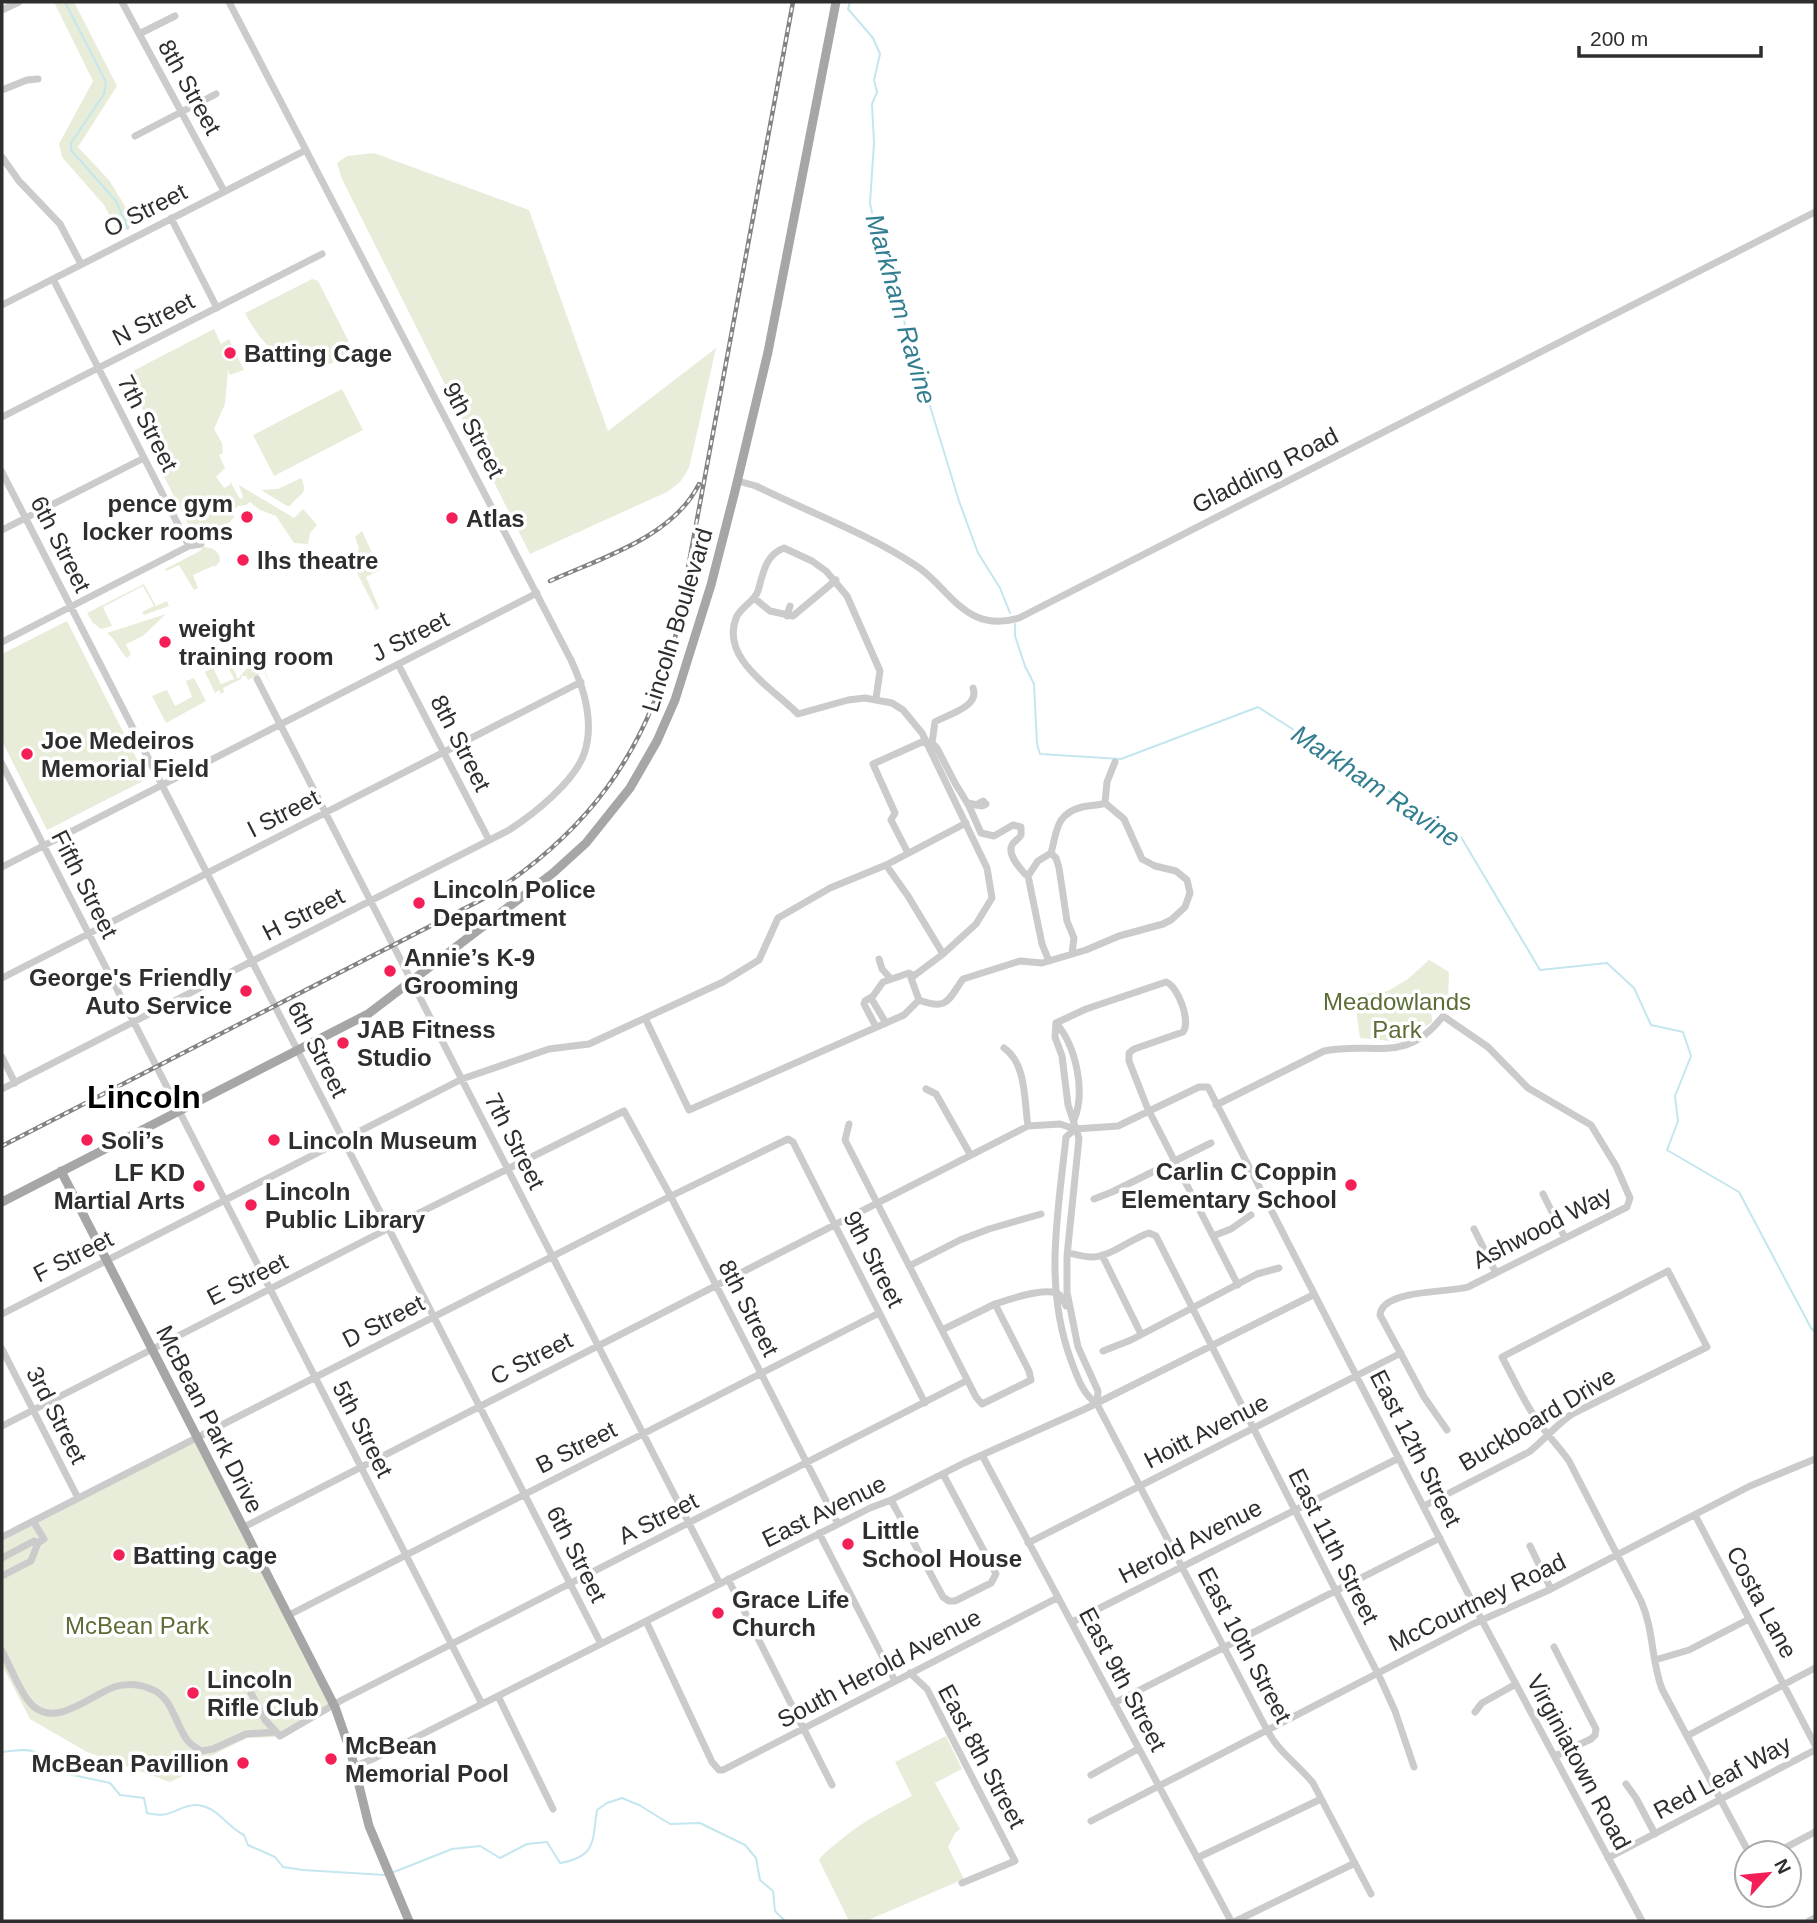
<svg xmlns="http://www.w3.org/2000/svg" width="1817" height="1923" viewBox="0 0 1817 1923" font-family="Arial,sans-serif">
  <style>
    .green { fill: #e7edd9 }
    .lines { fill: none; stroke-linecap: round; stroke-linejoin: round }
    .stream { stroke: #c4e6ee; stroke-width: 2 }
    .minor { stroke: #cbcbcb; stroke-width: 7 }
    .major { stroke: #a6a6a6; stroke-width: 9 }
    .rail-casing { stroke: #838383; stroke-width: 4.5 }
    .rail { stroke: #fff; stroke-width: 2; stroke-dasharray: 5; stroke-linecap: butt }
    .poi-dot { fill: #f51f58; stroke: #fff; stroke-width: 2.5 }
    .labels { text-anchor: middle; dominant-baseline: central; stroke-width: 7; stroke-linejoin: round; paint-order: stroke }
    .street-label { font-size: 24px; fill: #2e2e2e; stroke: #fff }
    .poi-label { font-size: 24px; font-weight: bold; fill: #2e2e2e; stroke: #fff; text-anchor: start }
    .park-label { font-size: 24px; fill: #5b6d37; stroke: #fff }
    .water-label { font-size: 26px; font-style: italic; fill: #327e90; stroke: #fff }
    .district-label { font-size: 32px; font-weight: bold; fill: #000; stroke: #fff }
  </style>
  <rect width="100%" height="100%" fill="#fff"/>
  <path class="green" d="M54,2h20l43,84 -39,61 31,33 27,44 -17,9 -15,-28 -42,-48 -3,-13 34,-63z
    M374,153l155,57 79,221 108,-83 -27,120 -9,14 -13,10 -137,62 -188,-375 -5,-16 10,-7z
    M312,279l6,2 30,59 1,17c-48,22 -82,-1 -104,-44z
    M214,329l7,15 8,-5 15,31 -14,5 -2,-5 -3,34 -11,25 8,14 1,10 -4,2 6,13 -9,9 8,11 6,-3v-4l10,18 3,-2 -4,-12 55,33 9,-9 14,16 -7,8 -2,11 -14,-1 -18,-27 -16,-6 -10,-8 -4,3 -8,1 -5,5 1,6 -17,20 -3,-3 -1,-8 -23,2 -49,-97 10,-5 -24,-48 2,-5z
    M342,389l21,41 -89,46 -21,-41z
    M301,478c8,18 -1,14 -11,28h-3l-26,-16 17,-1z
    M362,531l18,39 -14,7 13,31 -3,2 -23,-45 6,-17 -4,-11z
    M203,547c9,0 17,4 17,14l-4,5h-3l-20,9 5,13 -4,2 -15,-25 -13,6 -1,-2 35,-18z
    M144,584l12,22 11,-5 2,5 -25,9 -2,-3 12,-6 -11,-20 -40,21 9,19 -11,3 -9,-7 -5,-9z
    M166,614l-23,22 -17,8 5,11 -3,1 1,3c-9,-5 -11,-18 -22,-26z
    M67,621l80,158 -100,51 -45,-89v-87z
    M229,659l9,20 8,-10 14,-7 12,24 -8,-14 -16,8 -2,-4h-4l-1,3 -18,9 1,4 -3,2 -2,-4 -4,3 -10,-21 8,-4 8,16 13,-5 -9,-18z
    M194,678l12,23 -40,22 -14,-27 15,-6 8,16 17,-9 -6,-16z
    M1429,960l20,12 -1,29 -9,1 -8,6 1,14 -30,20 -42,-4 -6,-43 34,-4 20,-12z
    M196,1441l136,267 -54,29 -31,1 -44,22 -6,9 -27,13 -83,-30 -57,-33 -28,-54v-126z
    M946,1736l16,33 -27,14 25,46 -5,4 -7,14 16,32 -98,42h-17l-30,-61c7,-10 16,-15 25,-23 21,-17 44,-28 68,-41l-17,-34z"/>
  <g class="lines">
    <path class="stream" d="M65,2l41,80 -2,12 -33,49v7l45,51 12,28
      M850,2l-2,7 25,29 7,16 -6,26 3,12 -5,12 2,39 -4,60 10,48 10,24 69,226 19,52 22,35 10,25
      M1015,624v12l10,30 9,18 3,60 3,10 81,5 137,-52 203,130 79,133 67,-7 27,25 17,37 32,7 8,24 -16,40 3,25 -11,29 72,42 72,136 4,4
      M2,1752c25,-3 38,-6 52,19l56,12 10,12 24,3 3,15c25,7 32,-9 50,-8 21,2 29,21 47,30l4,10 27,12 8,10 20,3 82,5
      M394,1872l58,-23 28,-3 20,12 27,-14 20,-2 13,21c37,-7 32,-21 37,-53l10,-7 15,-5 17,7 31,19 30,-1 45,22 11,13 4,22 13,11 2,20 10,10"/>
    <path class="minor" d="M122,2l102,189
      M2,10l17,-8
      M139,34l36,-18
      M2,90l25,-10 11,-1
      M135,136l81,-42
      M2,157l17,24 41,43 21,40
      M171,218l46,90
      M53,279l136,267
      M2,305l304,-155
      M2,417l320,-163
      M2,472l599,1172
      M738,481l18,5c50,25 113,48 159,79 23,14 37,41 62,52 14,6 28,5 42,1l796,-406
      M2,530l142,-72
      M754,598l16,13 23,5 43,-36
      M787,616l3,-10
      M2,642l187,-96 12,-2
      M398,664l91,176
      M257,679l463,905
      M973,688c7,19 -25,26 -38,34l-3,21 5,5 18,35 14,23 12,27 13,3 19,-11 8,2v8c-2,4 -7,6 -9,10 -5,10 8,23 13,29l3,2 10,-15 13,-8c6,-21 4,-39 31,-46 8,-2 16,-1 23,-4
      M2,764l480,940
      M968,803l14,3 4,-2 -3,-3 -7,4
      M908,853l-17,-33 4,-7 -22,-49 49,-22 6,2
      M1051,853l5,5 3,10 8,53 7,17 -2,15
      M886,865l80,-42
      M2,867l535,-274
      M1028,876l14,68 7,17
      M879,959l3,10 9,10
      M2,978l579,-296
      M871,998l15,25
      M919,1000c29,11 29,0 44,-21l57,-18 22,2 44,-13 33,-14 44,-12 8,-4 14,-13 5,-14 -3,-13 -11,-9 -21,-5 -13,-7 -18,-40 -19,-16 2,-21 8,-20
      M645,1018l44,92 215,-95 15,-15 -8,-22 32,-24 33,-30 16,-26 -5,-30 -65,-135 -19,-23 -11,-7 -27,-5 -17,2 -50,14c-24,-25 -80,-56 -61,-98 5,-10 18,-15 21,-25 5,-17 7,-36 26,-43l28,13 14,10 21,25 33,75 -4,27
      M1056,1023l30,-14 80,-27c12,4 25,39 17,50l-49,17 -5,4v8l18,46 91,178
      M1056,1023l-1,14 7,19 6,49 11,33 -12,118v36l11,55 20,44 -1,13
      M1056,1023c20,23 30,69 18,97
      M876,1027l-12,-23 1,-3 8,-5 10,-14 26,-9 5,3
      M1004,1048c23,16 20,53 24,78
      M2,1057l13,26
      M2,1089l507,-259c25,-16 65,-48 75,-76 11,-31 0,-66 -13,-94l-342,-658
      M926,1089l10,5 34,60
      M1216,1105l108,-54c50,-10 82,14 119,-35l45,31 40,41 63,37 25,41 14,32 -3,9 -159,80c-20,6 -86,2 -88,28l44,82 23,33
      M849,1124l-4,16 131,257 6,7 49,-24 -2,-9 -34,-67 -53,26
      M1075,1129l-9,8c-8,78 -23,150 6,226 6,16 11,31 25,41l170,326c13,24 30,33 46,53l58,111
      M1543,1194l22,44
      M1094,1199l18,-7 99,-49
      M1474,1229l22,44
      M1213,1236l18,-7 20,-14
      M1068,1253c7,1 15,4 23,4 20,0 39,-18 58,-24l7,3 225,444 14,31 19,56
      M1102,1255l39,79
      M909,1266l51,-26 29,-11 52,-15
      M995,1304c15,-5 47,-16 61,-11 6,2 8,8 10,13
      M2,1314l460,-235 87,-30 40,-5 134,-62 36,-22 19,-42 52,-30 56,-23 22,31 35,58
      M2,1349l76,149
      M1103,1351l28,-11 126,-66 22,-6
      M2,1426l397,-203 225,-112 47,86 167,327
      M982,1455l249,466
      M891,1500l52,97 6,4h6l36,-18 5,-9 -3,-6 -50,-94
      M1424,1506l105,-54c15,-12 27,-27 43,-38l135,-67 -39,-76 -166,86c12,22 23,48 39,69 9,12 19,22 28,35l72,140c13,29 10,59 21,88l87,164
      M1695,1515l120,230
      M33,1521l11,18 -6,4
      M244,1527l784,-401 32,-2 15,5 43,-3 81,-39h9l269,524 165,310
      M819,1533l76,148
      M2,1537l661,-337 125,-61 5,3 132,261
      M1028,1543l373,-190
      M1530,1546l21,43
      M2,1558l32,-17 4,2 -7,18 -29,15
      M728,1579l104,206
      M289,1615l590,-302
      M646,1621l66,141 7,8h4l334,-172
      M1072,1622l327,-164
      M1554,1647l42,82 -1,6 -4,4 -36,17
      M2,1651c8,15 15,34 25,48 24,34 60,-2 87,-12 13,-4 25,-3 37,2 22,8 24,36 37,52 3,4 9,7 13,10l12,-2 33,-15 30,-2
      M1655,1660l34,-10 60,-31
      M910,1673l17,16 88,172 -53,22
      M251,1693l14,27 15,16 62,-36 624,-319
      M498,1696l55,113
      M1114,1703l326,-165
      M1475,1712l7,-9 34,-19
      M1687,1736l128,-68
      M355,1766l18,-7 497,-251 21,-8 73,-37 121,-54 228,-114
      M1091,1775l47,-26
      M1626,1784l10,14 19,36
      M1091,1821l382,-197 78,-35 199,-103 65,-27
      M1775,1853l40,-21
      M1197,1858l124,-59
      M1608,1858l207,-108
      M1236,1921l119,-58
      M1809,1921l6,-3"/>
    <path class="major" d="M61,1171l274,536 16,46 18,73 40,95
      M2,1202l366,-188 185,-141 33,-30 44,-55 27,-47 18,-41 36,-115 24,-94 33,-139 68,-350"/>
    <g class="rail-casing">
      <path id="rail" d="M550,581c51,-23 123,-44 149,-97
        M2,1146l483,-248c102,-65 160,-143 190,-260l118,-636"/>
    </g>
    <use href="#rail" class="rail"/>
  </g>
  <g class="poi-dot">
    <circle cx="230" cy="353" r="7"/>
    <circle cx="247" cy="517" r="7"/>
    <circle cx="452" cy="518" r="7"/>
    <circle cx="243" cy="560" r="7"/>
    <circle cx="165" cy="642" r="7"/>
    <circle cx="27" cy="754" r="7"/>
    <circle cx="419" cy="903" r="7"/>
    <circle cx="390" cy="971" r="7"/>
    <circle cx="246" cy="991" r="7"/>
    <circle cx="343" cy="1043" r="7"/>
    <circle cx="87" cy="1140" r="7"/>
    <circle cx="274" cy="1140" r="7"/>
    <circle cx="1351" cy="1185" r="7"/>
    <circle cx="199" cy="1186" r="7"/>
    <circle cx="251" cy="1205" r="7"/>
    <circle cx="848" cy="1544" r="7"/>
    <circle cx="119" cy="1555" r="7"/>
    <circle cx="718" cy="1613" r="7"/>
    <circle cx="193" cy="1693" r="7"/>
    <circle cx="331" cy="1759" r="7"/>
    <circle cx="243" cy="1763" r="7"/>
  </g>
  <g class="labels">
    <g class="street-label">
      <text transform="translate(190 87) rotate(61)">8th Street</text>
      <text transform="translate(145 210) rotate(-27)">O Street</text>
      <text transform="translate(153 319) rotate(-27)">N Street</text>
      <text transform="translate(148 423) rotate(63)">7th Street</text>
      <text transform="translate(474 430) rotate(62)">9th Street</text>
      <text transform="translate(1265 470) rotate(-27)">Gladding Road</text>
      <text transform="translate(61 544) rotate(63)">6th Street</text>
      <text transform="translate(677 620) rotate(-73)">Lincoln Boulevard</text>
      <text transform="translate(410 636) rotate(-27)">J Street</text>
      <text transform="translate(461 743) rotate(63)">8th Street</text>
      <text transform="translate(283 813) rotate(-27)">I Street</text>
      <text transform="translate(85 884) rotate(63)">Fifth Street</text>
      <text transform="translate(303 914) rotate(-27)">H Street</text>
      <text transform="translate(318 1049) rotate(63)">6th Street</text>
      <text transform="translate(515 1141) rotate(63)">7th Street</text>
      <text transform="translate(1542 1227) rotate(-27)">Ashwood Way</text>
      <text transform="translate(73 1256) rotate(-27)">F Street</text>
      <text transform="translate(874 1259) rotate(63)">9th Street</text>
      <text transform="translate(247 1279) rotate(-27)">E Street</text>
      <text transform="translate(749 1308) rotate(63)">8th Street</text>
      <text transform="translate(383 1321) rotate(-27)">D Street</text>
      <text transform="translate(531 1358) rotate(-27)">C Street</text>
      <text transform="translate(57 1415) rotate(63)">3rd Street</text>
      <text transform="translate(210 1419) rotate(63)">McBean Park Drive</text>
      <text transform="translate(1537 1419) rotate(-31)">Buckboard Drive</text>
      <text transform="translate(363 1429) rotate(63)">5th Street</text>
      <text transform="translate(1206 1431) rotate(-27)">Hoitt Avenue</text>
      <text transform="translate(576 1447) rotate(-27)">B Street</text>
      <text transform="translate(1416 1448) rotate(63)">East 12th Street</text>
      <text transform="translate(824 1511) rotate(-26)">East Avenue</text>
      <text transform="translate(658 1518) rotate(-27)">A Street</text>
      <text transform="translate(1190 1541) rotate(-27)">Herold Avenue</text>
      <text transform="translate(1334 1546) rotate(63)">East 11th Street</text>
      <text transform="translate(577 1554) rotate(63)">6th Street</text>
      <text transform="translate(1477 1602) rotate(-26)">McCourtney Road</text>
      <text transform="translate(1762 1602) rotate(62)">Costa Lane</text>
      <text transform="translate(1245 1645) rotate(62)">East 10th Street</text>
      <text transform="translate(879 1668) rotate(-28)">South Herold Avenue</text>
      <text transform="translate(1123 1679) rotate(62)">East 9th Street</text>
      <text transform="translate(982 1756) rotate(62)">East 8th Street</text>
      <text transform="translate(1579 1762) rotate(62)">Virginiatown Road</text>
      <text transform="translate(1722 1777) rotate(-28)">Red Leaf Way</text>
    </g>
    <g class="poi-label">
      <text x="244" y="353">Batting Cage</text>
      <text x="233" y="503" text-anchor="end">pence gym<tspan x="233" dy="28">locker rooms</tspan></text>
      <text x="466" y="518">Atlas</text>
      <text x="257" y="560">lhs theatre</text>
      <text x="179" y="628">weight<tspan x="179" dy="28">training room</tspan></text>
      <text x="41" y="740">Joe Medeiros<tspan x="41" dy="28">Memorial Field</tspan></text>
      <text x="433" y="889">Lincoln Police<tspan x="433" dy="28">Department</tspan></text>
      <text x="404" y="957">Annie’s K-9<tspan x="404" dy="28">Grooming</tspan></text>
      <text x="232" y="977" text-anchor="end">George's Friendly<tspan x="232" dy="28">Auto Service</tspan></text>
      <text x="357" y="1029">JAB Fitness<tspan x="357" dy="28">Studio</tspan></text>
      <text x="101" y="1140">Soli’s</text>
      <text x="288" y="1140">Lincoln Museum</text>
      <text x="1337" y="1171" text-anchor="end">Carlin C Coppin<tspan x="1337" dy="28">Elementary School</tspan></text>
      <text x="185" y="1172" text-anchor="end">LF KD<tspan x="185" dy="28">Martial Arts</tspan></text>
      <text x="265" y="1191">Lincoln<tspan x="265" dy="28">Public Library</tspan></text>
      <text x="862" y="1530">Little<tspan x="862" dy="28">School House</tspan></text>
      <text x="133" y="1555">Batting cage</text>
      <text x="732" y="1599">Grace Life<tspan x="732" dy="28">Church</tspan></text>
      <text x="207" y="1679">Lincoln<tspan x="207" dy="28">Rifle Club</tspan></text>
      <text x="345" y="1745">McBean<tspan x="345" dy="28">Memorial Pool</tspan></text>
      <text x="229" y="1763" text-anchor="end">McBean Pavillion</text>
    </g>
    <g class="park-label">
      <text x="1397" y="1001">Meadowlands<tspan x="1397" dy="28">Park</tspan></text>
      <text x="137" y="1625">McBean Park</text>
    </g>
    <g class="water-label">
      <text transform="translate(901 309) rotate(74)">Markham Ravine</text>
      <text transform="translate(1376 786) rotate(34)">Markham Ravine</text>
    </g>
    <g class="district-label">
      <text x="144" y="1097">Lincoln</text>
    </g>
  </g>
  <rect width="1817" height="1923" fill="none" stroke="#2e2e2e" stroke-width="7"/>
  <g transform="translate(1768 1874) rotate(63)"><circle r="33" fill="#ffffff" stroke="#ababab" stroke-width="2"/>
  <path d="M0-5L12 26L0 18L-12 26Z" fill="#f51f58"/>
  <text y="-10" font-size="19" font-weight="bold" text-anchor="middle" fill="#2e2e2e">N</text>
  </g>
  <path d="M1579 46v10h182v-10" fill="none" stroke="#2e2e2e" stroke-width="3.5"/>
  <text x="1590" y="46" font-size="21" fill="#2e2e2e" stroke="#ffffff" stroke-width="5" paint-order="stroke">200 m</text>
</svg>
